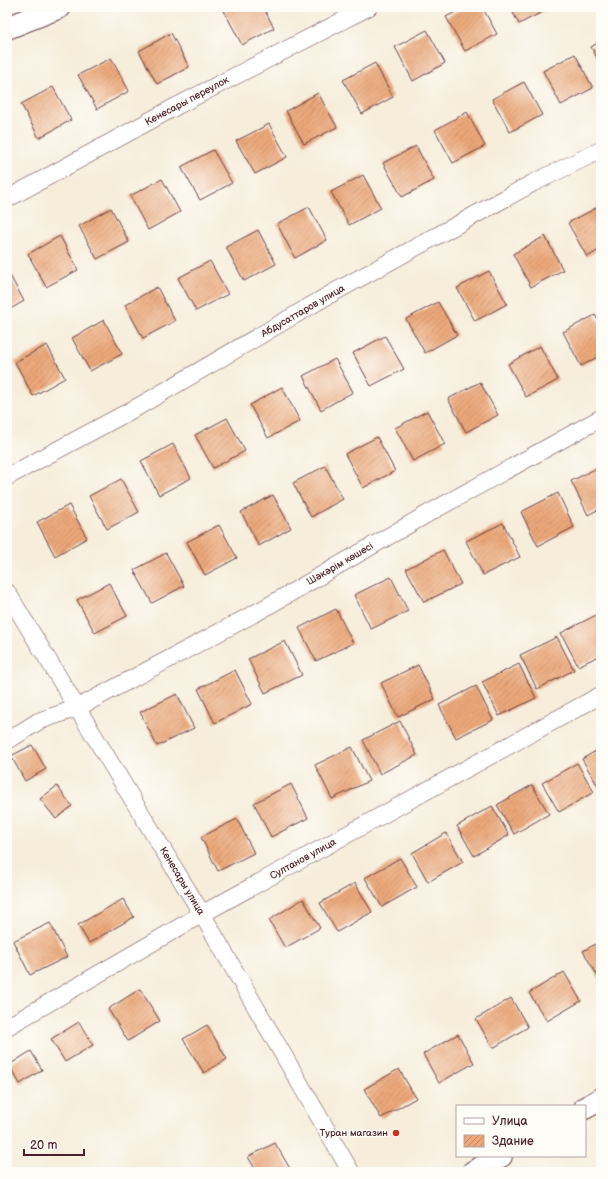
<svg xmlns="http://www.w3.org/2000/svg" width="608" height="1179" viewBox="0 0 608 1179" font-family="'Balsamiq Sans',sans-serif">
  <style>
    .building { fill: url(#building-hatch) }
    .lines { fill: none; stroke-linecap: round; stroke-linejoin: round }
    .minor-casing { stroke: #643e45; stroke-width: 18 }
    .tertiary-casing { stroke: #643e45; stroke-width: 24 }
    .secondary-casing { stroke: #643e45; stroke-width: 24 }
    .minor { stroke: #fff; stroke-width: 17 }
    .tertiary { stroke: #fff; stroke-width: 22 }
    .secondary { stroke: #fff; stroke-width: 22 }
    .poi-dot { fill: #c8321e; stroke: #fdfcf7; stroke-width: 1.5 }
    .labels { text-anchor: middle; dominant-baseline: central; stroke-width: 3; stroke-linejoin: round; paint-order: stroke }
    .street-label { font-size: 10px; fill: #4a1f2b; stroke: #fdfcf7 }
    .poi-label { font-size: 10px; fill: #4a1f2b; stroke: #fdfcf7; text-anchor: end }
  </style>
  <defs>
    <pattern id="building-hatch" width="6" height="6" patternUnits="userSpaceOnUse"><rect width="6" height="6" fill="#eca879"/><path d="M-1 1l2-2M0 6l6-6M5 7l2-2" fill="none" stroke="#c18863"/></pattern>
  </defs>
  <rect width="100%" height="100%" fill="#fdfcf7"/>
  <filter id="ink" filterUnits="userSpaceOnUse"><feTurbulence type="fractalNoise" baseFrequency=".025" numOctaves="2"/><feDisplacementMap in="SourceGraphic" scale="8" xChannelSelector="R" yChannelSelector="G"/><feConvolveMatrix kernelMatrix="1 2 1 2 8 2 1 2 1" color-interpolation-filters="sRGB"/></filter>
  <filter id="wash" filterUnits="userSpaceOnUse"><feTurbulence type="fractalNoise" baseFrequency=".012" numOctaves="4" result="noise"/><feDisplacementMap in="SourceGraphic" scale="16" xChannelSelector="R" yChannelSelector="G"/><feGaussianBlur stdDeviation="0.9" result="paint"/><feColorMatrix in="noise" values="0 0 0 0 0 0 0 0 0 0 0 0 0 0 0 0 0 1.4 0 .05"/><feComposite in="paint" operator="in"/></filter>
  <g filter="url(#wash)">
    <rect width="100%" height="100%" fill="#f6edda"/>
    <g id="blocks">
      <path class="building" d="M232,7h31l11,21 -32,17 -18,-34z
        M465,7h17l15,27 -32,17 -19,-34z
        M510,7h42l-33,17z
        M427,30l18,33 -32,18 -18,-34z
        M171,33l18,34 -32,17 -18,-33z
        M601,41v24l-10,-18z
        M575,54l18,34 -32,17 -18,-34z
        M111,58l18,33 -32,18 -19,-34z
        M375,63l18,34 -31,17 -19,-34z
        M524,82l18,33 -32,17 -18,-33z
        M53,87l18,33 -32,18 -18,-34z
        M318,93l19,34 -33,17 -18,-33z
        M467,112l18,34 -32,17 -18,-33z
        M269,124l18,33 -32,17 -19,-33z
        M7,138l5,8 -5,3z
        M416,146l18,34 -32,17 -19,-34z
        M213,150l19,33 -32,17 -19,-33z
        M363,175l18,33 -32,17 -18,-33z
        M162,179l18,33 -32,18 -18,-34z
        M600,206l1,43 -14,8 -19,-34z
        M309,207l18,33 -32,18 -18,-34z
        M111,208l18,34 -32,17 -18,-33z
        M258,230l18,34 -32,17 -18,-34z
        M60,236l18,34 -32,17 -18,-33z
        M545,236l18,34 -32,17 -18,-33z
        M210,261l18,33 -32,17 -18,-33z
        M7,270l17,31 -17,10z
        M489,271l18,33 -32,17 -18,-33z
        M157,287l18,34 -32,17 -18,-33z
        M438,302l19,33 -32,18 -19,-34z
        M595,315l6,10v30l-20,11 -18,-34z
        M104,320l18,34 -32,17 -18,-33z
        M385,336l19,33 -33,17 -18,-33z
        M47,345l18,33 -32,18 -18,-34z
        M540,346l18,34 -32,17 -18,-33z
        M335,359l18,33 -32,18 -18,-34z
        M480,382l18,33 -32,17 -18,-33z
        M282,387l18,34 -32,17 -18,-33z
        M427,411l18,33 -32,17 -18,-33z
        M227,418l18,33 -32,17 -18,-33z
        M377,437l18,34 -32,17 -18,-34z
        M173,444l18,34 -32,17 -18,-34z
        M325,466l18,33 -32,18 -18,-34z
        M601,466v42l-13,7 -17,-34z
        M121,479l18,33 -32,17 -18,-33z
        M558,493l16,34 -36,19 -17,-34z
        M273,495l18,33 -32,18 -18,-34z
        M69,505l18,33 -32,18 -18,-34z
        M503,523l17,34 -37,18 -17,-34z
        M219,525l18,33 -32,17 -18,-33z
        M443,550l18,34 -37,18 -18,-33z
        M166,553l18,33 -32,17 -18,-33z
        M391,577l17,34 -37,18 -17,-34z
        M109,583l18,33 -32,17 -18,-33z
        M336,609l17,34 -37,18 -17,-33z
        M598,614l2,4 1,-1v38l-23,11 -17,-33z
        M557,637l17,33 -37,19 -17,-34z
        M285,641l17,34 -37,18 -17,-34z
        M519,664l17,34 -37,18 -17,-34z
        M418,665l17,34 -37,18 -17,-34z
        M235,670l17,34 -37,19 -17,-34z
        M476,686l17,34 -37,18 -17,-33z
        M177,694l17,34 -37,18 -17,-34z
        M400,721l17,34 -37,19 -17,-34z
        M32,745l14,24 -21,12 -14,-25z
        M352,747l17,34 -37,18 -17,-34z
        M601,748v39l-2,1 -17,-29z
        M577,763l17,29 -35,20 -17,-29z
        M291,784l17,34 -37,19 -17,-34z
        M532,785l17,29 -35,20 -17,-29z
        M57,786l15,20 -16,13 -16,-20z
        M492,806l17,29 -35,21 -17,-30z
        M237,819l17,34 -36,18 -17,-34z
        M446,833l17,29 -35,20 -16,-29z
        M400,858l17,29 -35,20 -17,-29z
        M355,883l17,29 -35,20 -17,-29z
        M123,899l11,18 -45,26 -11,-18z
        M303,899l17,29 -35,20 -16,-28z
        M50,923l17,34 -37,18 -17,-34z
        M601,941v41l-18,-31z
        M564,972l17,29 -34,20 -18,-28z
        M140,989l20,32 -32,20 -20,-32z
        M511,998l17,29 -35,21 -17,-29z
        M79,1022l14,23 -28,17 -14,-23z
        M207,1025l20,34 -23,14 -21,-34z
        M458,1034l16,29 -35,20 -16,-29z
        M31,1051l11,19 -22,14 -11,-19z
        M399,1069l17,29 -35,20 -17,-29z
        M275,1143l17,29h-35l-9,-15z"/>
    </g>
  </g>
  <g filter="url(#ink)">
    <use href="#blocks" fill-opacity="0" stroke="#643e45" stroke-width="1"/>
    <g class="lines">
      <g class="minor-casing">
        <path id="minor" d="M7,199l168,-92 194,-100
          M7,477l134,-72 188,-110 204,-112 68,-33
          M7,592l195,322 149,258
          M7,741l32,-20 38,-13 184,-98 168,-97 172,-95
          M7,1027l195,-113 399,-219"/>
      </g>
      <g class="tertiary-casing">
        <path id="tertiary" d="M585,1108l16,-9
          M473,1172l28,-16"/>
      </g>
      <g class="secondary-casing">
        <path id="secondary" d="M7,28l53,-21"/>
      </g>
      <use href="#minor" class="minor"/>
      <use href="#tertiary" class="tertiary"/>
      <use href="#secondary" class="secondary"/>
    </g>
  </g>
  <circle class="poi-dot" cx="396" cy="1133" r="4"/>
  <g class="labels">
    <g class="street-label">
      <text transform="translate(187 101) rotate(-28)">Кенесары переулок</text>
      <text transform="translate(303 311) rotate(-30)">Абдусаттаров улица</text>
      <text transform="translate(340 564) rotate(-30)">Шәкәрім көшесі</text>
      <text transform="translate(303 859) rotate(-29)">Султанов улица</text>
      <text transform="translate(182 881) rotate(59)">Кенесары улица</text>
    </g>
    <g class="poi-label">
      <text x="388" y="1133">Туран магазин</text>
    </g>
  </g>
  <rect width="608" height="1179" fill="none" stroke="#fdfcf7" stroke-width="24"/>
  <rect x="456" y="1105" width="130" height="52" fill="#fdfcf7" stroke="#b5a4a5"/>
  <rect x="464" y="1118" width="20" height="6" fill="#ffffff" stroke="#b5a4a5"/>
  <text x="492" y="1125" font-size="12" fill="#4a1f2b">Улица</text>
  <rect x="464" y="1135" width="20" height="12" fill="url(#building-hatch)" stroke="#b5a4a5"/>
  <text x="492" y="1145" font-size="12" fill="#4a1f2b">Здание</text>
  <path d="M24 1149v6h60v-6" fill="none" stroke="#4a1f2b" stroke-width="2"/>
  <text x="30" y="1149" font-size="12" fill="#4a1f2b" stroke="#fdfcf7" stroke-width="3" paint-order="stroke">20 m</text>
</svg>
